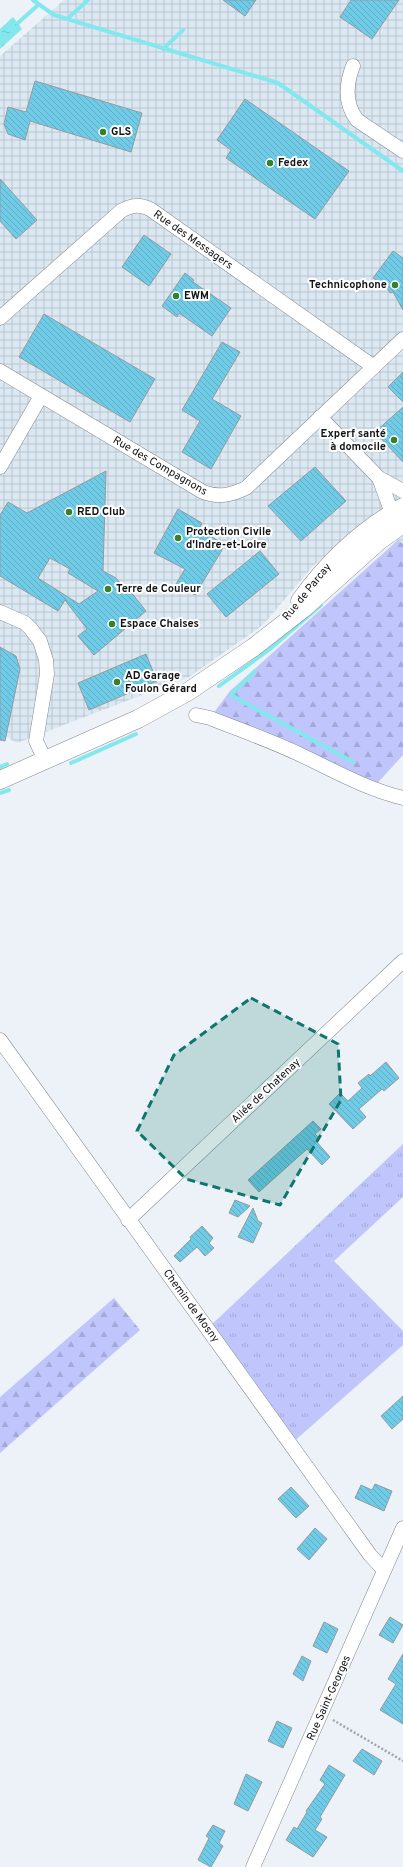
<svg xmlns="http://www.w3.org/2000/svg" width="403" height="1867" viewBox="0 0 403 1867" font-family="Overpass,sans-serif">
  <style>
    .industrial { fill: url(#industrial-grid) }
    .grass { fill: url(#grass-tufts) }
    .forest { fill: url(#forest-firs) }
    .water { fill: url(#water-ripples) }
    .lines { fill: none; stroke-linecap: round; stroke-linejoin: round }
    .stream { stroke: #82e8ee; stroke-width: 4 }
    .building { fill: url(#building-back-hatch); stroke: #949b9e; fill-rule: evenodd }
    .minor-casing { stroke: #84898e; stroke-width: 15 }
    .tertiary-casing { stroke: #84898e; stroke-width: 19 }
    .path { stroke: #a2a6aa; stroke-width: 2.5; stroke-dasharray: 2 2; stroke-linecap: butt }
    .minor { stroke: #fff; stroke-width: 14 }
    .tertiary { stroke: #fff; stroke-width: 18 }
    .marked { fill: #0f766e; fill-opacity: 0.2; stroke: #0f766e; stroke-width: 3; stroke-dasharray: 8 5; stroke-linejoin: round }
    .poi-dot { fill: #348129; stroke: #fff; stroke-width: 1.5 }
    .labels { text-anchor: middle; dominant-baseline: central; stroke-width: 4; stroke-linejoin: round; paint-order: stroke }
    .poi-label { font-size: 11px; font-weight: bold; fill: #121416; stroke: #fff; text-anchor: start }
    .street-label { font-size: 11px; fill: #121416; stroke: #fff }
  </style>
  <defs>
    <pattern id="industrial-grid" width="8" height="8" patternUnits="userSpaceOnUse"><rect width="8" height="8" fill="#dbe8f2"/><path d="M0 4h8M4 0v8" fill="none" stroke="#bbc6cf"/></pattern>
    <pattern id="grass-tufts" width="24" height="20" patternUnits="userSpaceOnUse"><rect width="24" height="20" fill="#c0c6fc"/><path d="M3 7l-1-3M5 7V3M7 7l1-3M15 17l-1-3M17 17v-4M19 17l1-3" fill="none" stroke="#a4a9d7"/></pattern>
    <pattern id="forest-firs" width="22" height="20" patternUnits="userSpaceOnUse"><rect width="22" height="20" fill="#c0c6fc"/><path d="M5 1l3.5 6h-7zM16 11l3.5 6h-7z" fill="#a4a9d7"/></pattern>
    <pattern id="water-ripples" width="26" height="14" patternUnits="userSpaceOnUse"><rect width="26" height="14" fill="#82e8ee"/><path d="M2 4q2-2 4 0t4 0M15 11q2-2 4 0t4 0" fill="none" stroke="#6fc6cb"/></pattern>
    <pattern id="building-back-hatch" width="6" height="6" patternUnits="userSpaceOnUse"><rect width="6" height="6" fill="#70cbe7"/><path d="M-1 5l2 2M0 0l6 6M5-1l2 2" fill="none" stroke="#60adc5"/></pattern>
  </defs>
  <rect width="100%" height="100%" fill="#ecf2f7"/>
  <path class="industrial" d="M64,0h339v544l-34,-24 -57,47 -49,58 -74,52 -172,66 -17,-10v-677z"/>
  <path class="grass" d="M403,1144v53l-69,64 69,70v14l-112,99 -83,-116z"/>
  <path class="forest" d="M398,540l5,4v211l-31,34 -162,-71 20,-27z
    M114,1298l26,32 -140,123v-56z"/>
  <path class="water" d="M13,17l9,12 -22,20v-20z"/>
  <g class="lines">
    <path class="stream" d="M33,0l21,15 224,68 125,88
      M67,19l21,-19
      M18,23l20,-18
      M163,49l20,-19
      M255,671l-24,24 122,67
      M219,686l51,-37 51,-44
      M71,763l65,-29
      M0,767l7,-3
      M0,793l9,-3"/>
  </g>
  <path class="building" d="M223,0h33l-11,16z
    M351,0h48l-27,39 -32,-22z
    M35,81l107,32 -11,39 -101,-31 -5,19 -17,-6 -4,-10 4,-17 18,5z
    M245,99l104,72 -34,48 -89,-61 5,-8 -14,-10z
    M0,179l37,41 -21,19 -16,-18z
    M144,235l27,19 -22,32 -27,-19z
    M393,251l10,7v52l-10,-18 -3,1 -4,-7 -13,-8z
    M185,273l9,7 -1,2 38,26 -19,28 -33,-23 -2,4 -15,-11z
    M44,314l111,65 -25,43 -111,-65z
    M222,342l18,10 -28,47 29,17 -30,53 -29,-17 18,-31 -18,-11z
    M403,372v30l-15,-15z
    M403,407v55l-28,-30z
    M315,467l31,34 -45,40 -33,-35z
    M106,471l-3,100 13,7 13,16 2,-2 15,19 -52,44 -16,-19 9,-7 -22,-29 -7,11 -58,-35v-61l8,-13 19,11zM50,558l20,11 -2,4 30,18 -19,13 -41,-26z
    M178,509l24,14 -3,6 21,13 2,8 -27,45 -19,-11 9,-15 -31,-16z
    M260,551l19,23 -53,43 -19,-23z
    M0,647l16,9 4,13 -15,72 -5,-1z
    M146,654l11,27 -68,29 -11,-27z
    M386,1062l13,16 -15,13 -2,-2 -23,20 7,8 -13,12 -24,-25 11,-11 8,8 14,-13 -4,-5 11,-9 1,2z
    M313,1121l8,8 -6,5 4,4 -3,3 14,16 -8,8 -15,-16 -48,43 -11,-12z
    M235,1200l15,6 -12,11 -9,-4z
    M253,1208l5,13 4,2 -9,20 -15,-6z
    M202,1226l11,12 -4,5 5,5 -9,8 -8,-9 -17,15 -6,-6 17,-17 -1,-2z
    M403,1396v23l-11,10 -11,-13z
    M375,1484l17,7 -8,20 -29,-13 6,-13 11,5z
    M291,1487l18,19 -13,12 -18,-19z
    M315,1528l12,11 -18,21 -12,-11z
    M390,1617l13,8 -10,18 -14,-8z
    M324,1622l14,7 -11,24 -14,-7z
    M403,1654v70l-23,-14 16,-26 -8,-5z
    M302,1656l9,5 -8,20 -10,-7z
    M277,1721l15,7 -9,20 -15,-7z
    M362,1749l20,12 -8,14 -21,-14z
    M329,1765l16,10 -25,42 2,2 -7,11 12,7 -14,20 -27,-17 8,-13 3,2 10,-17 -1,-1 19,-27 -5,-4z
    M246,1774l16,8 -14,29 -14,-7z
    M213,1825l12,6 -6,12 4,3 -12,21 -13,-7 11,-22 -3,-2z"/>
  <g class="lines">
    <g class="minor-casing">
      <path id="minor" d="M353,66c-7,18 -9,37 4,54l46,31
        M0,318l121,-107c11,-6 18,-7 29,-2l224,158
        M0,371l203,121c16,6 28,3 43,-4l157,-149
        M320,417l59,61 24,13
        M0,467l41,-71
        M379,478l10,27
        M0,612l25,11 6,6 9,12 6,19 1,14 -11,67 9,19
        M196,715l14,3c30,12 62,23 91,37 34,16 65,34 102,43
        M0,1040l370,515 14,15
        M128,1220l275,-259
        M253,1867l150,-339"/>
    </g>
    <g class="tertiary-casing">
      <path id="tertiary" d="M300,601c27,-38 62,-71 103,-94
        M0,780l138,-61 51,-28 65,-44 50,-39 76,-68 23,-16"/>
    </g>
    <path class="path" d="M333,1720l70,41"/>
    <use href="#minor" class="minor"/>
    <use href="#tertiary" class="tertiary"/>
  </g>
  <path class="marked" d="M251,998l87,46 3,56 -61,105 -94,-26 -49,-48 37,-76z"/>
  <g class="poi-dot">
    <circle cx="103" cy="132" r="4"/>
    <circle cx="270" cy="163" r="4"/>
    <circle cx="395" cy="285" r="4"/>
    <circle cx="176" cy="296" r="4"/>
    <circle cx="394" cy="440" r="4"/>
    <circle cx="69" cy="512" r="4"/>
    <circle cx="178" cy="538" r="4"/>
    <circle cx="108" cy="589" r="4"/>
    <circle cx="112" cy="624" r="4"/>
    <circle cx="117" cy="682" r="4"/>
  </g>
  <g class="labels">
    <g class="poi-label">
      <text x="111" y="132">GLS</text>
      <text x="278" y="163">Fedex</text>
      <text x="387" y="285" text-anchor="end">Technicophone</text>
      <text x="184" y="296">EWM</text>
      <text x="386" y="434" text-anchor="end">Experf santé<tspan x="386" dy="13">à domocile</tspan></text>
      <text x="77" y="512">RED Club</text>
      <text x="186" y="532">Protection Civile<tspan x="186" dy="13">d'Indre-et-Loire</tspan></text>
      <text x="116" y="589">Terre de Couleur</text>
      <text x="120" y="624">Espace Chaises</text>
      <text x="125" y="676">AD Garage<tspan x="125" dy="13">Foulon Gérard</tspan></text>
    </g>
    <g class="street-label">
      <text transform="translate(193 240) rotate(35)">Rue des Messagers</text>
      <text transform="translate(160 466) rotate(30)">Rue des Compagnons</text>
      <text transform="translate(307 592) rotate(-51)">Rue de Parcay</text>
      <text transform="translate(266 1091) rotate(-43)">Allée de Chatenay</text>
      <text transform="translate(191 1306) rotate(54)">Chemin de Mosny</text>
      <text transform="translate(329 1698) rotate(-66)">Rue Saint-Georges</text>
    </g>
  </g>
</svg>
